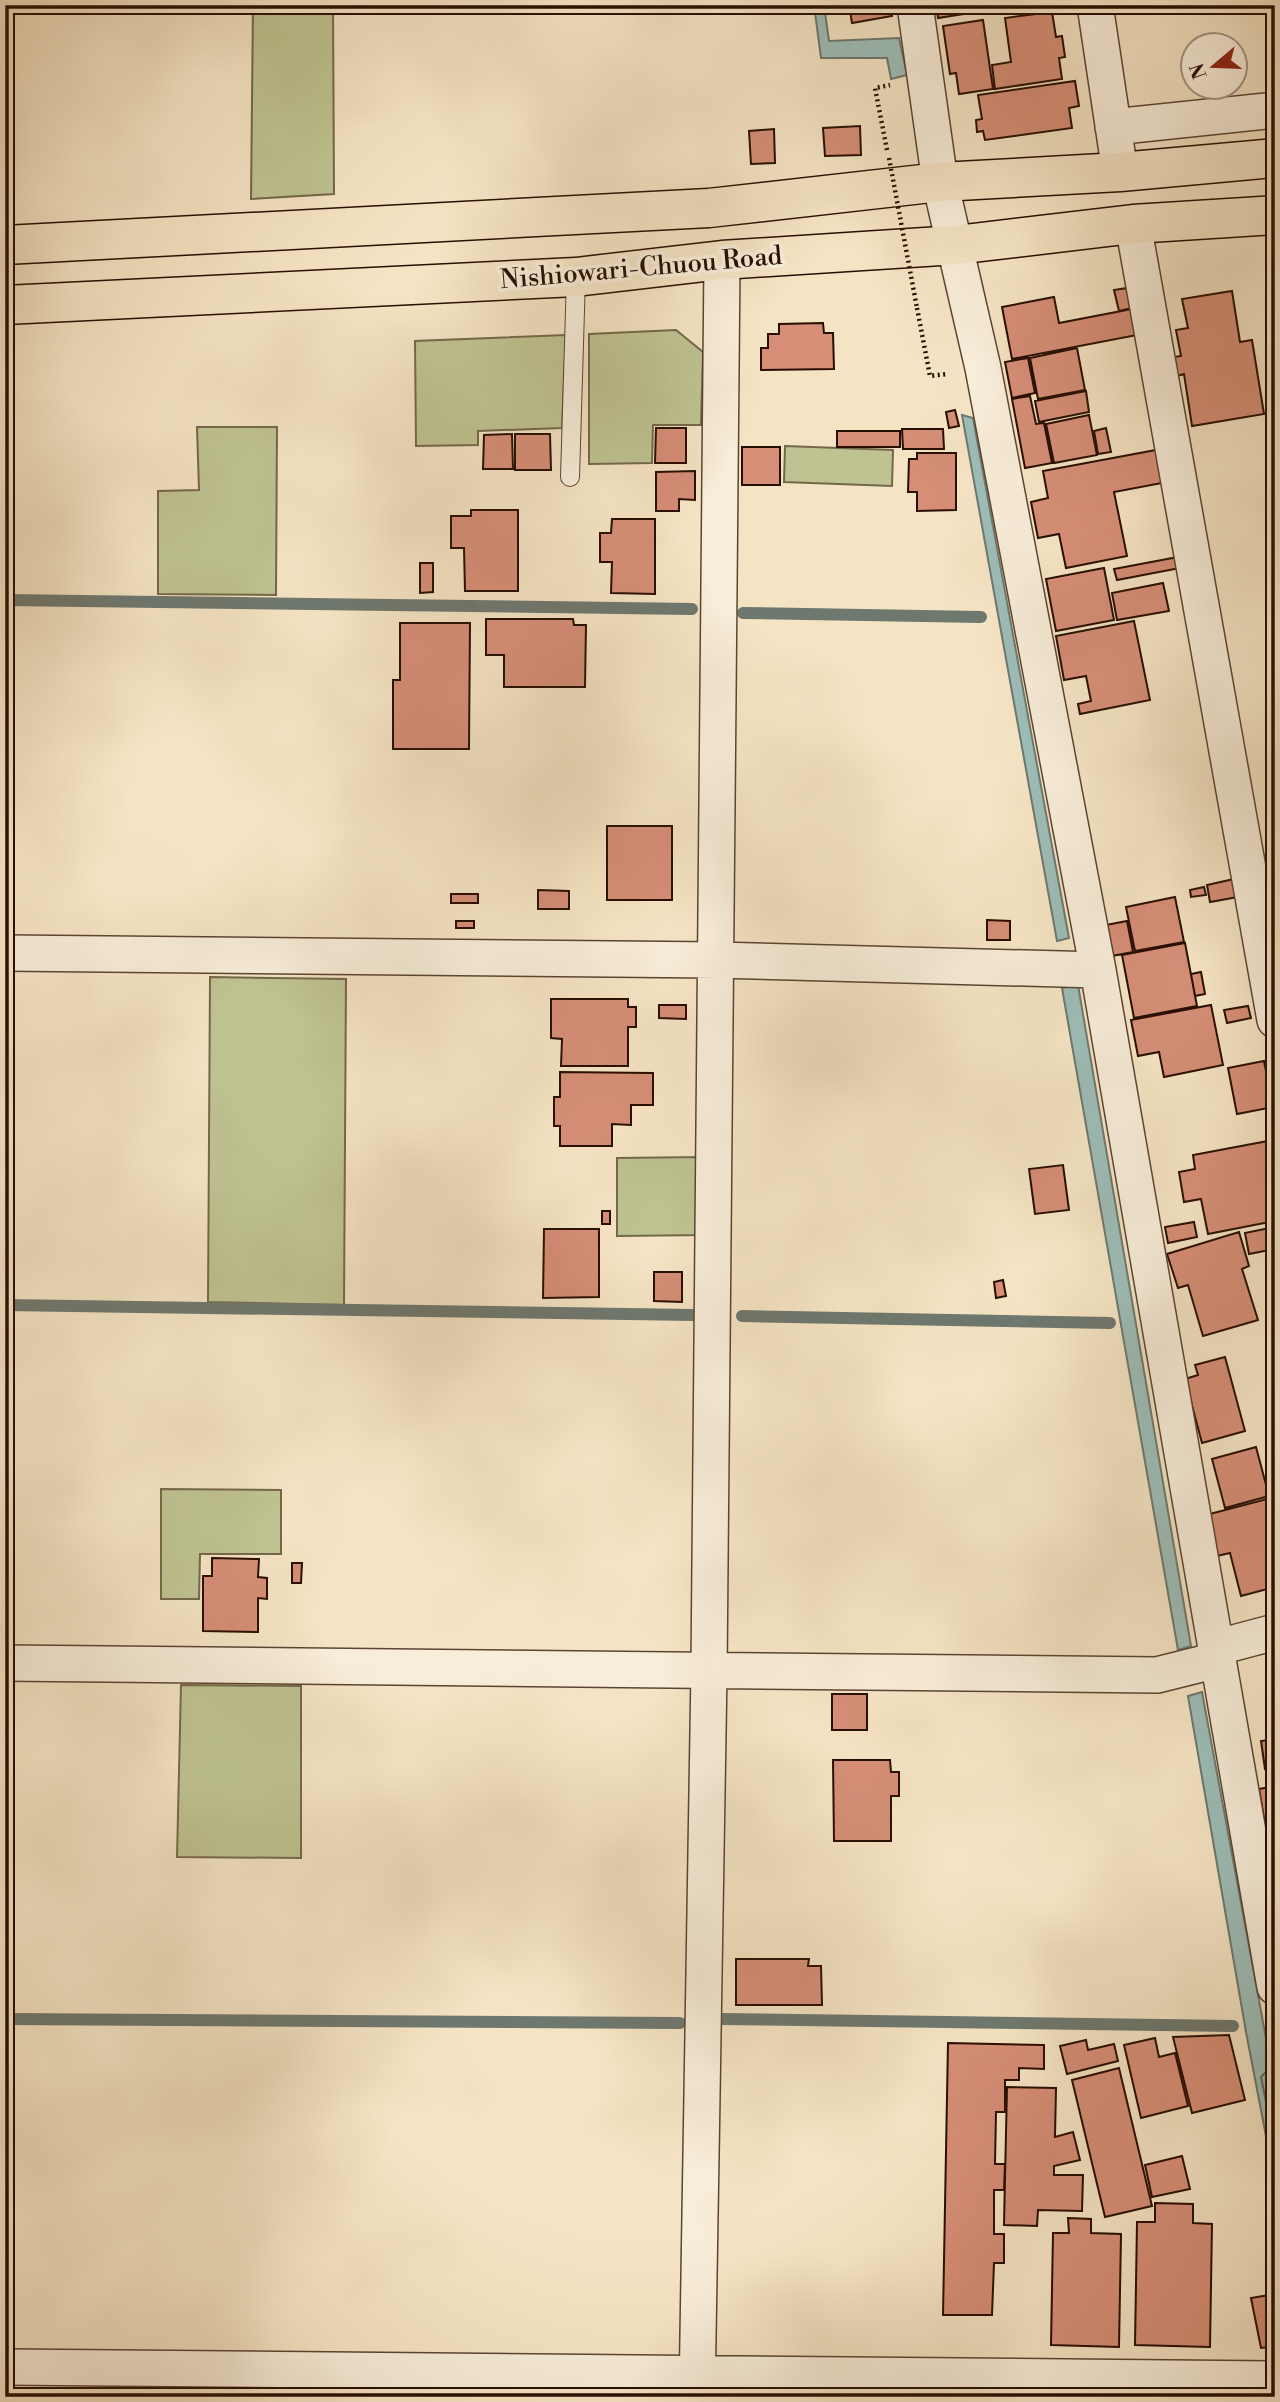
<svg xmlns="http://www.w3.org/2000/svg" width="1280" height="2402" viewBox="0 0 1280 2402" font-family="'Libre Bodoni',serif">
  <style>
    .green { fill: #bfc392; stroke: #74684a; stroke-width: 2 }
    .water { fill: #9dbeb9; stroke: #6e786f; stroke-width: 2 }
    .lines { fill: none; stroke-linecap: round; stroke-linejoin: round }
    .shore { stroke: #62665d; stroke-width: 2 }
    .stream { stroke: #6e786f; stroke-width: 12 }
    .building { fill: #d68e77; stroke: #280e01; stroke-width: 2 }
    .service-casing { stroke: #5b4432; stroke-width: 20 }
    .minor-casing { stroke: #5b4432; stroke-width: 38 }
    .primary-casing { stroke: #280e01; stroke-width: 41 }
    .path { stroke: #280e01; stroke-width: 4.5; stroke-dasharray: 2 3.5; stroke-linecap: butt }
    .service { stroke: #f8edd9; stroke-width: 18 }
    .minor { stroke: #f8edd9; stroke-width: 35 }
    .primary { stroke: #f5e4c4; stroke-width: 38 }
    .path-bridge { stroke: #280e01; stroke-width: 4.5; stroke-dasharray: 2 3.5; stroke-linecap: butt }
    .labels { text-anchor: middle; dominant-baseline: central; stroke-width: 7; stroke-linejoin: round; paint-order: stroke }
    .street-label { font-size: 26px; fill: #280e01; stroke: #f8edd9 }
  </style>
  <rect width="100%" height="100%" fill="#f5e4c4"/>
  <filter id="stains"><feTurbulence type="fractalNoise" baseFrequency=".00286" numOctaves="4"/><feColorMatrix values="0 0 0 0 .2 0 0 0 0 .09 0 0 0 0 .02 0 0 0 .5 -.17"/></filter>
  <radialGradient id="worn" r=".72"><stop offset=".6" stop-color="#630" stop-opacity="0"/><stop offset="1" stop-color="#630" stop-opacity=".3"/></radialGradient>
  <path class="green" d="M253,5h80l1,189 -83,5z
    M676,330l27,22 -2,73h-48l-1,38 -63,1v-130z
    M566,335l-4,93 -84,3v14l-62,1 -1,-105z
    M197,427h80l-1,168 -118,-1v-103l41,-1z
    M785,446l108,4 -1,36 -108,-4z
    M210,977l136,2 -2,326 -136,-3z
    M704,1157l1,78 -88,1v-78z
    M161,1489l120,1v64h-81l-1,45h-38z
    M181,1685l120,1v172l-124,-1z"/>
  <path class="water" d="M814,5h10l5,36 70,-3 8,37 -16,4 -4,-21h-66z
    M962,415l11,3 96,520 -12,3z
    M1078,985l113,661 -13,4 -116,-662z
    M1202,1692l73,395v96l-29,-151 -58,-336z"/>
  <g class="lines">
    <path class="shore" d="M1275,2076l-10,-3 -4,4 14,69"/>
    <path class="stream" d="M5,600l687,9
      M743,613l238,4
      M5,1305l689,10
      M742,1316l368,7
      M5,2019l675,4
      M721,2019l512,7"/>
  </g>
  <path class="building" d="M849,5h41l2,11 -40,7z
    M936,5h73v2l-71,11z
    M1110,5h55v1l-54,7z
    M1052,12l4,25 6,-1 3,21 -6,1 3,21 -67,10 -3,-24 19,-3 -6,-44z
    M983,20l10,69 -34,5 -3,-21 -6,1 -7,-48z
    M1075,81l4,25 -10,2 3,20 -87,12 -2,-9 -6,1 -1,-12 6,-1 -4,-24z
    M860,126l1,29 -36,1 -2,-28z
    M774,129l1,34 -24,1 -2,-33z
    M1127,288l5,20 -13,3 -5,-21z
    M1232,291l8,51 12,-2 12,74 -72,12 -8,-52 -7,2 -3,-19 7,-1 -5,-26 12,-2 -6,-29z
    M1054,297l5,26 73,-14 5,26 -125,24 -10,-52z
    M823,323l1,10h9l1,36 -73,1v-22h7v-14h11v-10z
    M1077,348l8,42 -47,9 -8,-41z
    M1028,358l7,35 -23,5 -7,-36z
    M1086,391l3,21 -50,10 -4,-21z
    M1030,396l6,28 8,-1 8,40 -27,5 -13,-69z
    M955,410l4,16 -10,2 -3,-16z
    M1089,415l8,40 -43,8 -8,-39z
    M656,428h30v35h-31z
    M1106,428l5,24 -13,2 -4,-23z
    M902,429h41l1,20h-41z
    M837,431h63v16h-63z
    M512,434l1,35h-30l1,-34z
    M515,434h35l1,36h-36z
    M742,447h38v38h-38z
    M1156,450l6,33 -48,9 13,64 -61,12 -7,-34 -21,4 -7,-36 17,-4 -5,-27z
    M917,453h39v57l-39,1v-19h-9l1,-33h8z
    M695,471v29l-16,-1v12h-23v-39z
    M471,510h47v81h-53l-1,-43h-13v-32h20z
    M612,519h43v75l-44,-1 1,-31h-12v-29h11z
    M1178,557l2,11 -63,12 -3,-11z
    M420,563h13v29l-13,1z
    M1104,568l10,52 -58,11 -10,-52z
    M1163,583l6,28 -52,9 -5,-27z
    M486,619h87l1,6h12l-1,62h-81v-32h-18z
    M1134,621l16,79 -70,14 -2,-10 13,-3 -5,-25 -22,4 -8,-44z
    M400,623h70l-1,126h-76v-69h7z
    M607,826h65v74h-65z
    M1275,854v65l-11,-63z
    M1234,879l4,18 -28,5 -3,-17z
    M1204,887l2,8 -15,2 -1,-7z
    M538,890l31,1v18h-31z
    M451,894h27v9h-27z
    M1175,897l9,45 -49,9 -9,-44z
    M987,920l23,1v19h-23z
    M456,921h18v7h-18z
    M1127,921l6,31 -21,4 -6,-31z
    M1185,943l12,63 -63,12 -12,-63z
    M1201,972l4,22 -10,2 -4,-22z
    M551,999h77v8h8v20h-8v39h-67l1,-27 -11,-1z
    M659,1005h27v14l-27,-1z
    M1211,1005l12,60 -59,12 -5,-25 -21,4 -7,-36z
    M1248,1006l3,12 -24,5 -3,-13z
    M1264,1061l9,46 -36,7 -9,-46z
    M560,1072l93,1v32h-22v20l-19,-1v22h-52v-20h-6v-29h6z
    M1268,1141l7,35v45l-67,13 -7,-35 -17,3 -5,-30 16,-3 -2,-14z
    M1063,1165l6,45 -34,4 -6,-45z
    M602,1211h8v13h-8z
    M1194,1222l3,15 -29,6 -3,-16z
    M1275,1227v22l-26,5 -4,-21z
    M544,1229h55v68l-56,1z
    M1239,1232l10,34 -7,3 16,51 -55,16 -15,-51 -10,3 -11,-34z
    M654,1272h28v30l-28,-1z
    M1003,1280l3,16 -10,2 -2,-16z
    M1225,1357l20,74 -43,12 -17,-64 13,-4 -3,-10z
    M1275,1444v28l-7,-26z
    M1256,1447l13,49 -44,12 -13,-49z
    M1275,1497v90l-34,9 -11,-43 -13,3 -11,-41z
    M212,1558l47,1 -1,18 9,1v21l-9,-1v34l-55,-1v-55h9z
    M292,1563h10l-1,20h-9z
    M832,1694h35v36h-35z
    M1275,1704v17l-4,1 -3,-17z
    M1275,1739v28l-10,2 -4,-28z
    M833,1760h57l1,12h8v24h-8v45h-57z
    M1275,1786v31l-11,2 -5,-30z
    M1275,1820v37l-5,1 -6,-36z
    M736,1959h73l-1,7h13l1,39h-86z
    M1229,2035l16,65 -53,13 -19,-76z
    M1155,2038l4,19 16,-4 13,53 -47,12 -17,-73z
    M1086,2040l2,10 26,-6 4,17 -51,13 -7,-28z
    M948,2043l96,2v24l-25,-1v12h-14v32h-9l-1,52h10l-1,26h-10v44h10v29h-10l-2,52h-49z
    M1119,2068l33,138 -47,11 -33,-137z
    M1007,2087l49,1 -1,49 18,-5 7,28 -26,6v9h29l-1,36 -44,-1 -1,16 -33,-1z
    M1182,2156l8,33 -38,8 -7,-32z
    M1155,2203l38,1v19l19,1 -2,123 -75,-2 2,-123h18z
    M1068,2218l23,1v14l30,1 -2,113 -68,-2 2,-112h16z
    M1275,2294v52l-14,2 -10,-50z"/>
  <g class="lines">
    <g class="service-casing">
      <path id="service" d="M570,477l6,-200"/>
    </g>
    <g class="minor-casing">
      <path id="minor" d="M915,5l25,177 43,186 115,602 177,1017
        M1095,5l25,167
        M1113,127l162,-17
        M1133,224l142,796
        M5,953l711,7 382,10
        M1215,1648l60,-16
        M5,1663l1152,12 60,-15
        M5,2367l1270,12
        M697,2397l12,-726 13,-1411"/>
    </g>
    <g class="primary-casing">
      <path id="primary" d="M5,245l704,-37 231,-26 180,-10 155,-14
        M5,305l571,-28 146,-17 234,-15 177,-21 142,-9"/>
    </g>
    <path class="path" d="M887,150l-12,-62 15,-3
      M917,308l13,68 17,-2"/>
    <use href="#service" class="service"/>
    <use href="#minor" class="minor"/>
    <use href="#primary" class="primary"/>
    <path class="path-bridge" d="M889,158l28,150"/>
  </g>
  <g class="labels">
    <g class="street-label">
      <text transform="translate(641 268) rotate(-5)">Nishiowari-Chuou Road</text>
    </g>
  </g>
  <rect width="1280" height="2402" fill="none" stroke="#f5e4c4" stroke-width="28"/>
  <rect x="7" y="7" width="1266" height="2388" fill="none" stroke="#280e01" stroke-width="3.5"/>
  <rect x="14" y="14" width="1252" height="2374" fill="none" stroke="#280e01" stroke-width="2"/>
  <g transform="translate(1214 66) rotate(251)"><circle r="33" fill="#f8edd9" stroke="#a59483" stroke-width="2"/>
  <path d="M0-5L12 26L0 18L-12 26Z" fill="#8f2418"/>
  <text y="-10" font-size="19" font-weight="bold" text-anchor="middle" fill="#280e01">N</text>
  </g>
  <rect width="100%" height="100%" filter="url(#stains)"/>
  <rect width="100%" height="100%" fill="url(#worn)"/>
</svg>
